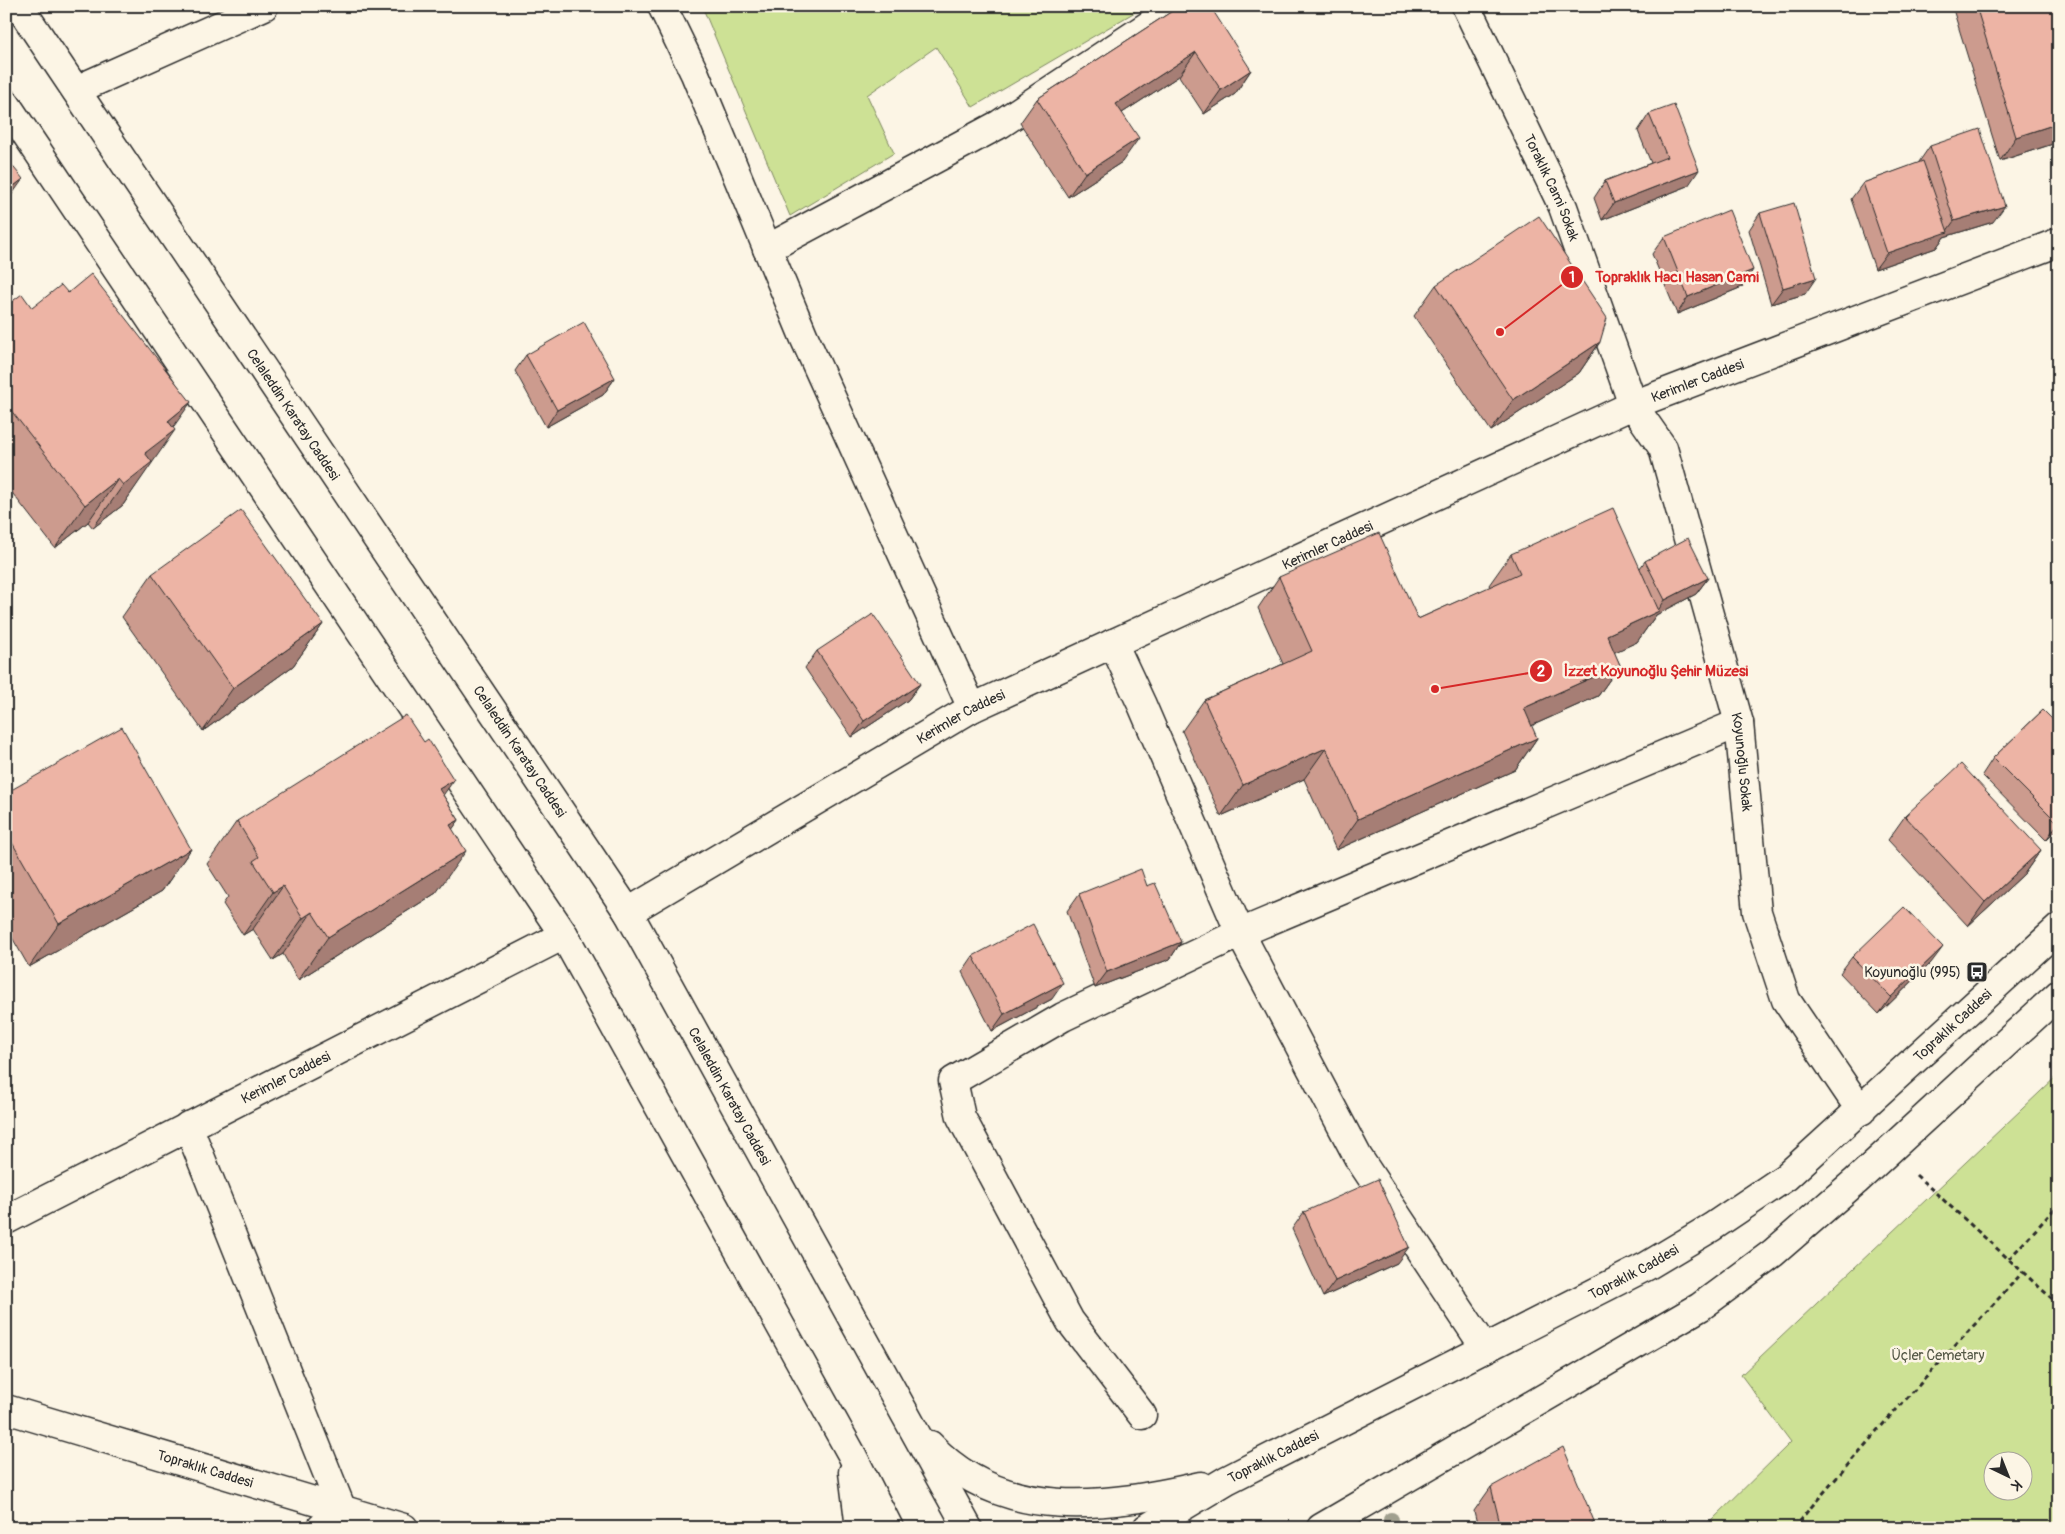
<svg xmlns="http://www.w3.org/2000/svg" width="2065" height="1534" viewBox="0 0 2065 1534" font-family="Pangolin,sans-serif">
  <style>
    .green { fill: #cde195; stroke: #7c8660; fill-rule: evenodd }
    .lines { fill: none; stroke-linecap: round; stroke-linejoin: round }
    .street-casing { stroke: #2b2b2b; stroke-width: 31 }
    .secondary-casing { stroke: #2b2b2b; stroke-width: 31 }
    .path { stroke: #2b2b2b; stroke-width: 3; stroke-dasharray: 5 4; stroke-linecap: butt }
    .street { stroke: #fcf5e5; stroke-width: 28 }
    .secondary { stroke: #fcf5e5; stroke-width: 28 }
    .tree { fill: #a09f8e }
    .wall { fill: #cc9b8e; stroke: #2b2b2b }
    .shaded-wall { fill: #a67e74; stroke: #2b2b2b }
    .building { fill: #edb4a5; stroke: #2b2b2b }
    .labels { text-anchor: middle; dominant-baseline: central; stroke-width: 5; stroke-linejoin: round; paint-order: stroke }
    .street-label { font-size: 14px; fill: #2b2b2b; stroke: #fcf5e5 }
    .poi-label { font-size: 14px; fill: #2b2b2b; stroke: #fcf5e5; text-anchor: end }
    .park-label { font-size: 14px; fill: #545846; stroke: #fcf5e5 }
    .leader { fill: none; stroke: #d62828; stroke-width: 2 }
    .callout-dot { fill: #d62828; stroke: #fcf5e5; stroke-width: 2 }
    .mark-label { font-size: 15px; text-anchor: middle; font-weight: bold; fill: #fff }
    .callout-label { font-size: 15px; text-anchor: middle; font-weight: bold; fill: #d62828; stroke: #fcf5e5; stroke-width: 5; stroke-linejoin: round; paint-order: stroke }
  </style>
  <rect width="100%" height="100%" fill="#fcf5e5"/>
  <filter id="ink" filterUnits="userSpaceOnUse"><feTurbulence type="fractalNoise" baseFrequency=".02" numOctaves="2"/><feDisplacementMap in="SourceGraphic" scale="10" xChannelSelector="R" yChannelSelector="G"/><feConvolveMatrix kernelMatrix="1 2 1 2 8 2 1 2 1" color-interpolation-filters="sRGB"/></filter>
  <g filter="url(#ink)">
    <path class="green" d="M702,6h429l4,6 -162,95 -37,-60 -69,48 27,58 -104,63z
      M2059,1074v454h-355l87,-86 -50,-67zM1992,1462h30v30h-30z"/>
    <g class="lines">
      <g class="street-casing">
        <g id="street">
          <path d="M662,6l33,68 109,263 168,371"/>
          <path id="s1" d="M1466,6l97,201 70,198 30,43 76,275 18,189 29,88 75,111"/>
          <path d="M76,90l188,-84"/>
          <path d="M767,249l233,-125 169,-112 -4,-6"/>
          <path d="M1113,643l29,62 98,228 118,224 127,191"/>
          <path d="M188,1126l154,384 -21,18"/>
          <path d="M1142,1415l-72,-94 -109,-204 -8,-36 110,-64 177,-84 499,-210"/>
        </g>
      </g>
      <g class="secondary-casing">
        <g id="secondary">
          <path id="s2" d="M19,6l609,906 340,616"/>
          <path d="M6,104l558,831 287,518 38,75"/>
          <path id="s3" d="M628,912l344,-204 661,-303 426,-163"/>
          <path id="s4" d="M6,1220l558,-285"/>
          <path id="s5" d="M6,1409l398,119"/>
          <path d="M930,1445c73,78 177,62 271,41"/>
          <path d="M853,1472l7,56"/>
          <path id="s6" d="M1147,1528l80,-48 420,-214 65,-39 74,-50 273,-249"/>
          <path d="M1321,1528l379,-221 73,-54 83,-72 203,-187"/>
        </g>
      </g>
      <path class="path" d="M1916,1175l143,130
        M2009,1259l50,-55
        M1793,1528l93,-107 137,-149"/>
      <use href="#street" class="street"/>
      <use href="#secondary" class="secondary"/>
    </g>
    <circle class="tree" cx="1391" cy="1520" r="8"/>
    <path class="wall" d="M1180,6l71,64 -16,24 -31,20 -25,-38 -57,37v49l-54,35 -48,-74 17,-24z
      M1952,6h107v136l-59,19z
      M1649,114l39,72 -86,34 -8,-22 11,-17 46,-18 -13,-32z
      M1930,146l63,76 -49,15 -8,11 -61,21 -24,-70 12,-16 56,-20v-1z
      M1760,213l45,81 -34,10 -22,-74z
      M1664,237l78,50 -65,27 -25,-60z
      M1436,285l164,57 -21,31 -88,58 -77,-115z
      M68,293l105,134 -21,35 -29,43 -30,23 -5,-6 -33,26 -49,-63v-179l26,2z
      M526,355l89,23 -12,17 -57,32 -31,-56z
      M1511,554l129,14 5,-7 63,17 -12,16 -40,21 -19,27 -23,10 6,13 -22,31 -67,30 6,12 -22,32 -179,80 -32,-71 -83,37 -39,-85 22,-31 79,-36 -25,-56 21,-31 139,42 72,-32 -1,-2z
      M152,574l171,50 -30,42 -90,65 -81,-114z
      M817,651l103,33 -12,16 -56,37 -47,-69z
      M2043,710l16,117 -13,13 -64,-65 11,-17z
      M6,793l185,56 -29,42 -133,76 -23,-40z
      M443,795l16,25 -7,9 -16,64 -138,87 -15,-26 -10,6 -20,-31 -10,6 -20,-31 5,-7 -21,-33 30,-43z
      M1905,816l136,34 -17,24 -56,52 -80,-86z
      M1147,886l34,56 -11,17 -75,29 -28,-77 12,-17z
      M973,956l79,43 -60,32 -30,-59z
      M1852,957l79,6 -52,51 -39,-41z
      M1304,1212l93,51 -74,34 -31,-68z
      M1491,1487l98,41h-111l-4,-17z"/>
    <path class="shaded-wall" d="M1196,52l-17,24 -80,52 17,-24z
      M1251,70l-16,24 -31,20 17,-24z
      M2059,123v19l-59,19 16,-24z
      M1139,138l-17,24 -54,35 17,-24z
      M1699,170l-11,16 -86,34 12,-17z
      M23,179l-17,24v-11z
      M2005,206l-12,16 -49,15 -8,11 -61,21 12,-16 59,-21 8,-11z
      M1753,270l-11,17 -65,27 11,-17z
      M1816,278l-11,16 -34,10 12,-16z
      M1600,342l-21,31 -88,58 22,-31z
      M615,378l-12,17 -57,32 11,-17z
      M191,402l-24,34 8,-6 -52,75 -30,23 75,-107z
      M118,479l-30,43 -33,26 30,-43z
      M1708,578l-12,16 -40,21 -19,27 -52,24 22,-31 50,-23 8,-12z
      M323,624l-30,42 -90,65 30,-43z
      M1620,665l-22,31 -96,43 22,-31z
      M920,684l-12,16 -56,37 12,-16z
      M1537,738l-22,32 -179,80 22,-31z
      M1326,748l-22,31 -83,37 22,-31z
      M454,780l-30,42 15,-33z
      M459,820l-30,42 21,-37z
      M2059,822v5l-13,13 12,-17z
      M191,849l-29,42 -133,76 30,-43z
      M2041,850l-17,24 -56,52 17,-24z
      M466,851l-30,42 -138,87 30,-43z
      M283,886l-30,43 -10,6 30,-43z
      M312,912l-29,42 -10,6 30,-42z
      M1181,942l-11,17 -75,29 12,-16z
      M1943,947l-12,16 -52,51 12,-17z
      M1063,983l-11,16 -60,32 12,-17z
      M1409,1247l-12,16 -74,34 12,-16z"/>
    <path class="building" d="M1180,6h30l41,64 -30,20 -25,-38 -80,52 23,34 -54,35 -48,-74z
      M1976,6h83v117l-43,14z
      M1674,105l25,65 -85,33 -9,-22 62,-24 -18,-43z
      M1980,129l25,77 -51,15 -24,-75z
      M6,158l17,21 -17,13z
      M1923,161l25,71 -61,21 -24,-70z
      M1794,203l22,75 -33,10 -23,-75z
      M1729,210l24,60 -65,27 -24,-60z
      M1539,216l68,102 -7,24 -87,58 -77,-115z
      M91,274l100,128 -23,19 7,9 -30,23 7,9 -29,23 -5,-6 -33,26 -79,-101v-98l16,-12 10,14 29,-23 7,8z
      M584,322l31,56 -58,32 -31,-55z
      M1613,508l46,103 -52,24 13,30 -96,43 13,30 -179,81 -32,-71 -83,37 -39,-85 108,-49 -33,-74 100,-44 39,86 102,-46 -9,-19z
      M241,510l82,114 -90,64 -81,-114z
      M1688,538l20,40 -43,22 -20,-39z
      M873,614l47,70 -56,37 -47,-70z
      M2043,710l16,16v96l-1,1 -65,-65z
      M406,715l18,27 4,-3 26,41 -15,9 20,31 -9,5 16,26 -138,86 -16,-25 -9,6 -20,-32 -10,6 -20,-31 6,-4 -22,-36z
      M122,727l69,122 -132,75 -53,-92v-39z
      M1961,764l80,86 -56,52 -80,-86z
      M1141,869l6,17 8,-3 26,59 -74,30 -28,-78z
      M1904,907l39,40 -52,50 -39,-40z
      M1033,924l30,59 -59,31 -31,-58z
      M1378,1179l31,68 -74,34 -31,-69z
      M1563,1447l31,74 -8,7h-85l-10,-41z"/>
  </g>
  <defs>
    <g id="bus-square" transform="scale(1.125)"><rect x="-9" y="-9" width="18" height="18" rx="4" fill="#2b2b2b" stroke="#fcf5e5"/><path d="M-5-6H5V4H4V6H2V4H-2V6H-4V4H-5ZM-3.5-4V0h7V-4ZM-3.5 1.2v1.5H-2V1.2ZM2 1.2v1.5H3.5V1.2Z" fill="#fff"/></g>
  </defs>
  <g fill-rule="evenodd">
    <use href="#bus-square" x="1977" y="972"/>
  </g>
  <g class="labels">
    <g class="street-label">
      <text stroke="none"><textPath href="#s1" startOffset="201">Toraklık Cami Sokak</textPath></text>
      <text stroke="none"><textPath href="#s3" startOffset="1196">Kerimler Caddesi</textPath></text>
      <text stroke="none"><textPath href="#s2" startOffset="492">Celaleddin Karatay Caddesi</textPath></text>
      <text stroke="none"><textPath href="#s3" startOffset="791">Kerimler Caddesi</textPath></text>
      <text stroke="none"><textPath href="#s3" startOffset="386">Kerimler Caddesi</textPath></text>
      <text stroke="none"><textPath href="#s2" startOffset="898">Celaleddin Karatay Caddesi</textPath></text>
      <text stroke="none"><textPath href="#s1" startOffset="810">Koyunoğlu Sokak</textPath></text>
      <text stroke="none"><textPath href="#s6" startOffset="955">Topraklık Caddesi</textPath></text>
      <text stroke="none"><textPath href="#s4" startOffset="314">Kerimler Caddesi</textPath></text>
      <text stroke="none"><textPath href="#s2" startOffset="1302">Celaleddin Karatay Caddesi</textPath></text>
      <text stroke="none"><textPath href="#s6" startOffset="550">Topraklık Caddesi</textPath></text>
      <text stroke="none"><textPath href="#s6" startOffset="145">Topraklık Caddesi</textPath></text>
      <text stroke="none"><textPath href="#s5" startOffset="208">Topraklık Caddesi</textPath></text>
    </g>
    <g class="poi-label">
      <text x="1961" y="972">Koyunoğlu (995)</text>
    </g>
    <g class="park-label">
      <text x="1938" y="1355">Üçler Cemetary</text>
    </g>
  </g>
  <path class="leader" d="M1500 332L1572 277M1435 689L1541 671"/>
  <g class="callout-dot">
    <circle cx="1500" cy="332" r="5"/>
    <circle cx="1435" cy="689" r="5"/>
    <circle cx="1572" cy="277" r="12"/>
    <circle cx="1541" cy="671" r="12"/>
  </g>
  <g class="mark-label">
    <text x="1572" y="282">1</text>
    <text x="1541" y="676">2</text>
  </g>
  <g class="callout-label">
    <text x="1677" y="282">Topraklık Hacı Hasan Cami</text>
    <text x="1656" y="676">İzzet Koyunoğlu Şehir Müzesi</text>
  </g>
  <rect width="2065" height="1534" fill="none" stroke="#fcf5e5" stroke-width="25"/>
  <rect x="12" y="12" width="2040" height="1509" fill="none" stroke="#2b2b2b" stroke-width="2" filter="url(#ink)"/>
  <g transform="translate(2008 1476) rotate(137)"><circle r="24" fill="#fcf5e5" stroke="#a8a49b"/>
  <path d="M0-4L9 19L0 12L-9 19Z" fill="#2b2b2b"/>
  <text y="-8" font-size="14" font-weight="bold" text-anchor="middle" fill="#2b2b2b">K</text>
  </g>
</svg>
